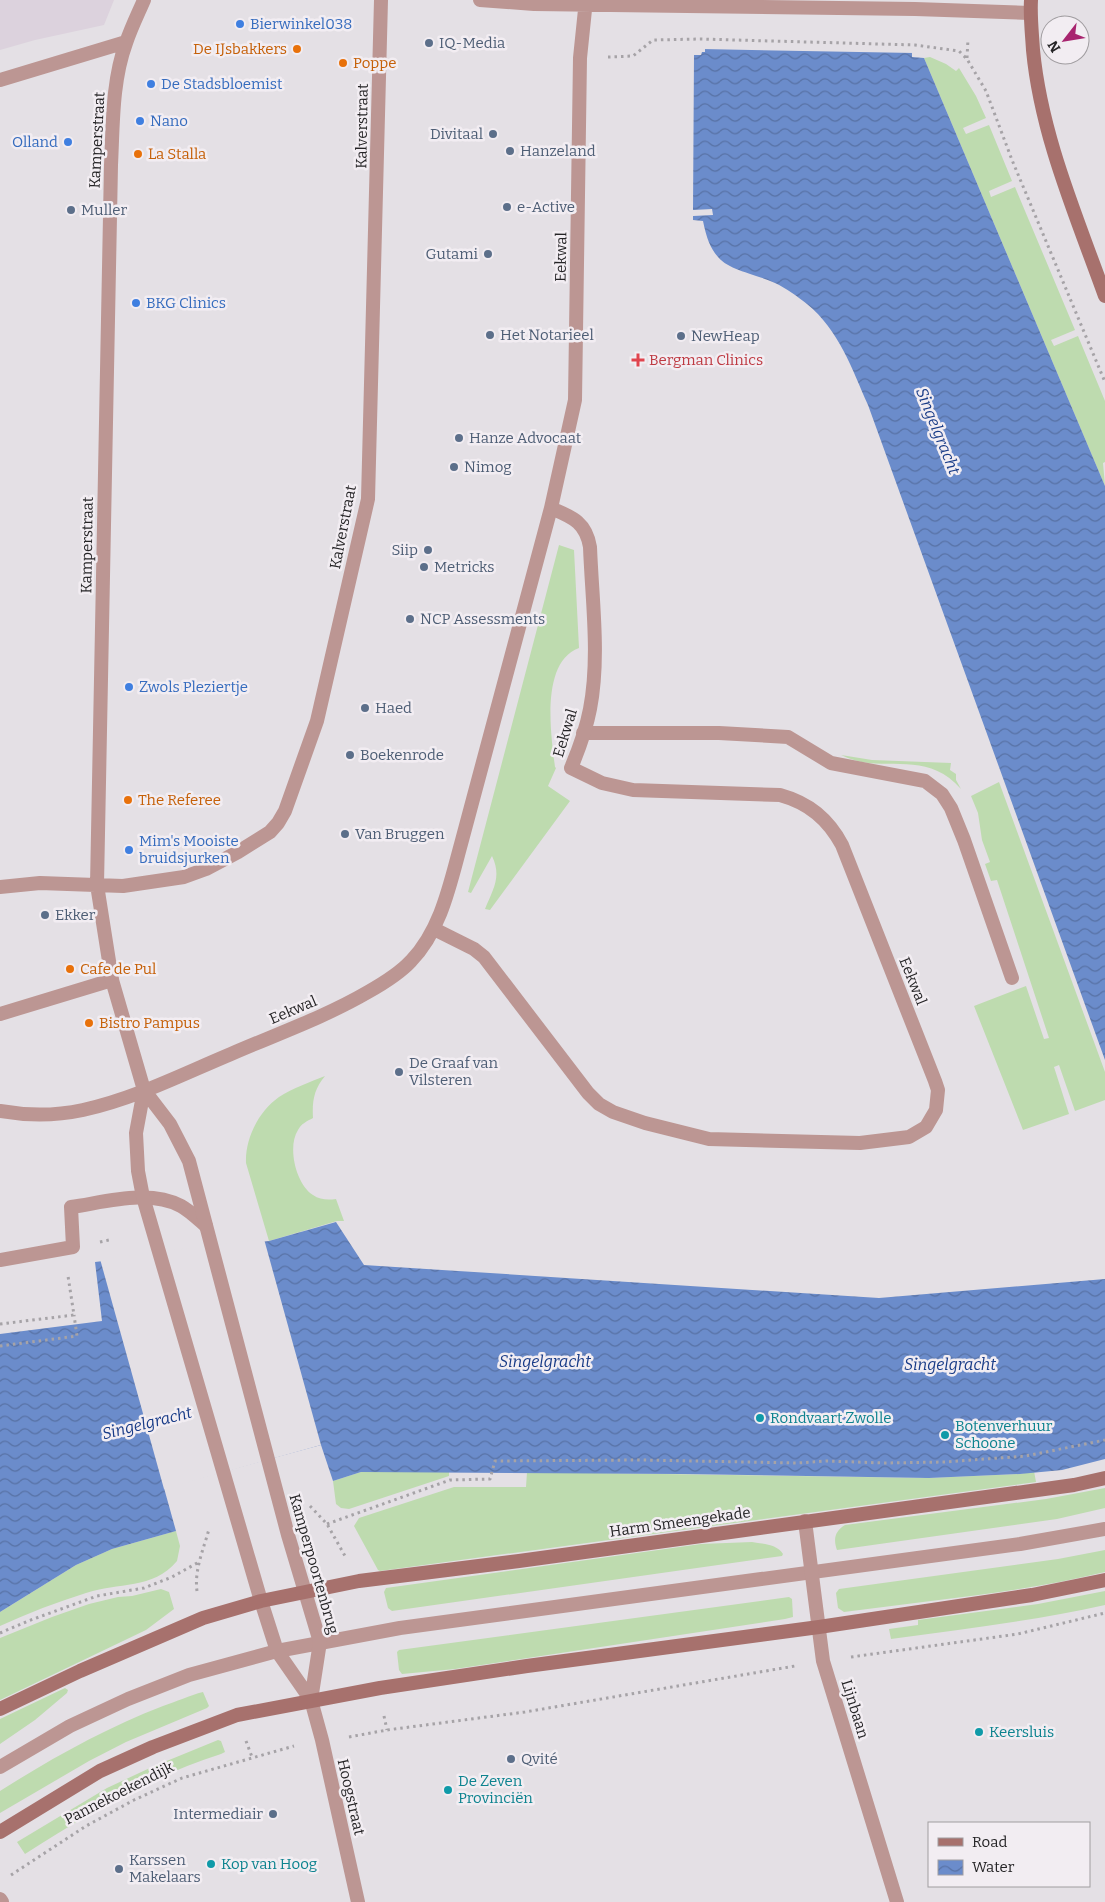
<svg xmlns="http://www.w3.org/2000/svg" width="1105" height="1902" viewBox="0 0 1105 1902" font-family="Bitter,serif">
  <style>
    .built { fill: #dcd2dd }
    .grass { fill: #bedbaf }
    .water { fill: url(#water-waves) }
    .pier { fill: #e4e0e5 }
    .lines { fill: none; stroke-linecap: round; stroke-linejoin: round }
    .path { stroke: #a6a3a7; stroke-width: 3; stroke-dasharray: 2.5 4; stroke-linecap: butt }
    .service { stroke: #bc9693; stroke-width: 14 }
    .pedestrian { stroke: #bc9693; stroke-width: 14 }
    .minor { stroke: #bc9693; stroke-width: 14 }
    .secondary { stroke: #a7716d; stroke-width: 14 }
    .shop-dot { fill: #3f7fe0; stroke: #f2edf2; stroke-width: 2 }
    .service-dot { fill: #5c6f8a; stroke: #f2edf2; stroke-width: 2 }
    .food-dot { fill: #e8710a; stroke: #f2edf2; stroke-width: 2 }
    .health-dot { fill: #e0444e; stroke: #f2edf2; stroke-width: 2 }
    .culture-dot { fill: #0f9aa8; stroke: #f2edf2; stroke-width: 2 }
    .labels { text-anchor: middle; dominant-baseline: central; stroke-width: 5; stroke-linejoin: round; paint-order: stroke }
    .shop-label { font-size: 15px; fill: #366cbe; stroke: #f2edf2; text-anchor: start }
    .service-label { font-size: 15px; fill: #4e5e75; stroke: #f2edf2; text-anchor: start }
    .food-label { font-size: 15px; fill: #c56008; stroke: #f2edf2; text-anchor: start }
    .street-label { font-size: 15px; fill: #252426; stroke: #f2edf2 }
    .health-label { font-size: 15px; fill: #be3a42; stroke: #f2edf2; text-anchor: start }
    .culture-label { font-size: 15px; fill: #0d838f; stroke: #f2edf2; text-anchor: start }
    .water-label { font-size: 16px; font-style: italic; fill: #183b87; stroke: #f2edf2 }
  </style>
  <defs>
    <pattern id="water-waves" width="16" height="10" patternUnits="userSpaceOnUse" patternTransform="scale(1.25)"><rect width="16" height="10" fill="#6b8ccb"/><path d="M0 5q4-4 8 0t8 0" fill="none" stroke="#5872a5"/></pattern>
  </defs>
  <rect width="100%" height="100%" fill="#e4e0e5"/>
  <path class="built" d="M0,0h114l-10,25 -69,15 -35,10z"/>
  <path class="grass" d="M930,57l16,7 10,7 3,-3 17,28 10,22 -23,10 3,6 23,-9 23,56 -23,10 2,6 24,-10 60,143 -24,10 3,6 24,-10 27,65v61l-2,1 2,23 -181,-428z
    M559,545l15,5 5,98c-39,14 -28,88 -24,119l1,1 -8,18 22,15 -80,109 -5,-1c8,-20 17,-32 7,-53l-21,37 -3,-1z
    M841,755l31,5 79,3 -1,7 6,4v6l5,9c-37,-42 -79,-13 -120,-34z
    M999,782l106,290v28l-30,11 -16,-46 -5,2 15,47 -46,16 -49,-124 52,-20 18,53 5,-1 -52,-158 -6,1 -6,-17 5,-2 -8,-22 -4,-27 -7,-17z
    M325,1076c-11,13 -13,25 -12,42 -6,3 -12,6 -15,12 -11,17 -2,54 15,65 7,5 15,5 23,4l8,22h-7l-68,20 -23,-78c-1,-25 13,-52 33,-66 14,-9 31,-15 46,-21z
    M1034,1471l2,11 -656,89 -2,-1 -24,-44 5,-8 95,-31h72l1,-15 402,6 91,-4z
    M361,1472h88v4l-100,33 -8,-1 -5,-4 -3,-23z
    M1105,1488v20l-48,11 -220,31c-4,-11 -2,-19 8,-25l201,-26z
    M176,1531l4,15 -3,15c-24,29 -59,21 -91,32 -29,9 -58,20 -86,33v-14l76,-47 36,-16z
    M752,1542c11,2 25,2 31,12l-1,2 -390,55 -4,-3 -4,-16 2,-4 315,-44z
    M1105,1550v22c-85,21 -174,28 -261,40l-6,-4 -2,-15 3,-4 219,-30z
    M161,1589l8,3 5,17 -28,21 -146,70v-62l52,-21 37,-13 29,-7 14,-1z
    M1105,1591v14c-71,16 -143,24 -214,34l-2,-10 29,-4v-5l120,-16z
    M789,1597l3,2 1,18 -8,2 -330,50 -53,5 -3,-4 -2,-18 2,-2z
    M65,1688l3,2 -1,3 -32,27 -35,24v-25z
    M203,1692l6,14 -2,2 -81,34 -37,19 -89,52v-22c52,-33 106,-63 163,-85 13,-4 27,-11 40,-14z
    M218,1740l3,1 4,11 -4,2c-72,23 -133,60 -196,100l-8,-12 90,-54 45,-21z"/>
  <path class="water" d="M911,0l1,57 12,1 181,428v574l-237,-655c-16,-36 -29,-75 -61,-101 -9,-7 -21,-16 -32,-21 -39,-17 -62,-10 -72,-62l-10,-1v-4l20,-1 -1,-6 -19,1 1,-155h7l1,-3h3v-3z
    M336,1222l28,43 515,33 226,-19v180l-43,11 -42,4 -91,4 -248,-4 -320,-2 -28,9 -12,-36 -157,43 12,43 -64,18 -36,16 -76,47v-278l102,-13 -7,-59 174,-21z"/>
  <path class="pier" d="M703,0h211v53l-212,-4z
    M264,1239l57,206 -157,44 -64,-230z"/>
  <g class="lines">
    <path class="path" d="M608,57l25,-1 20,-16 47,-1 215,6 44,6 8,8 19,32 26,69 93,222
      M967,58l1,-19
      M100,1242l9,-2
      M0,1324l74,-9 -6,-39
      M0,1346l77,-10 -3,-21
      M310,1506l17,18 18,32
      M327,1524l123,-44 40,-1 5,-18 146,-1 156,3 30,-2 57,2 61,-1 81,-6 79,-16
      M197,1591c-3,-21 7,-43 12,-62
      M0,1633l28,-12 69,-25 47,-8 28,-11 27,-15
      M851,1657l167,-23 87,-21
      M384,1716l3,14
      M349,1737l38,-7 138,-18 270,-46
      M246,1741l6,16
      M11,1875l75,-49 48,-26 48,-22 112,-32"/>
    <path class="service" d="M583,733h136l69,4 43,26 94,18 17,13 9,14 13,32 48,138
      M0,1260l73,-13 -2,-40c35,-5 78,-18 110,-1 9,5 17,13 25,20
      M0,1767l70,-41 58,-27 61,-24 88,-24 123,-23 620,-84 85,-15"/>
    <path class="pedestrian" d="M0,1014l112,-34"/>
    <path class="minor" d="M144,0c-6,14 -13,28 -18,43 -14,38 -13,82 -15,122l-14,720 15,95 32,110 26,34 19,37 99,374 32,107 -9,58
      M480,0l54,4 381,5 115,4
      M0,80l126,-38
      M0,887l40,-4 83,3 61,-9 22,-8 32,-17 32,-20 8,-9 7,-12 32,-90 51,-222 13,-499
      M434,929l40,20 10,8 104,136 11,11 14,8 32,11 64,16 151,4 49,-6 17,-10 10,-17 2,-20 -3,-9 -93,-236c-14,-26 -33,-42 -62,-50l-147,-5 -31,-7 -31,-15c8,-19 15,-38 19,-59 10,-52 2,-109 0,-162 -4,-25 -18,-30 -39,-39
      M144,1090l-8,43 2,38 5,26 118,404 16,50 34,49 11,40 36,162
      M0,1111c28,5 55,5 83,-1 51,-11 100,-36 148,-56 46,-20 94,-37 137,-62 16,-9 31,-18 43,-31 30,-31 39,-77 50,-117l90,-336 24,-108 5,-342 6,-58
      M805,1521l18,140 74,241
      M0,1899l2,3"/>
    <path class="secondary" d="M1031,0c-1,17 1,33 2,50 8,85 43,165 72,246
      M0,1709l80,-38 123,-53 58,-17 98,-20 160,-20 555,-76 31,-7
      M0,1832l100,-61 53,-24 84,-32 143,-27 147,-22 292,-39 213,-32 73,-15"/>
  </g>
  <g class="shop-dot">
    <circle cx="240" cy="24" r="5"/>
    <circle cx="151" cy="84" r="5"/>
    <circle cx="140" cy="121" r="5"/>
    <circle cx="68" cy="142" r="5"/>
    <circle cx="136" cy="303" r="5"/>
    <circle cx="129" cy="687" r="5"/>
    <circle cx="129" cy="850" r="5"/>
  </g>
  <g class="service-dot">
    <circle cx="429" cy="43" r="5"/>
    <circle cx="493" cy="134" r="5"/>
    <circle cx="510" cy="151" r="5"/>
    <circle cx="507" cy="207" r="5"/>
    <circle cx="71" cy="210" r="5"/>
    <circle cx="488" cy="254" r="5"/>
    <circle cx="490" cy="335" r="5"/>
    <circle cx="681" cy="336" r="5"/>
    <circle cx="459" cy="438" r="5"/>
    <circle cx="454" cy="467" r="5"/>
    <circle cx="428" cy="550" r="5"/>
    <circle cx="424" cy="567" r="5"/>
    <circle cx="410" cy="619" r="5"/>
    <circle cx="365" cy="708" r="5"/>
    <circle cx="350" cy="755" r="5"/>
    <circle cx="345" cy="834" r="5"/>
    <circle cx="45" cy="915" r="5"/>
    <circle cx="399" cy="1072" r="5"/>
    <circle cx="511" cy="1759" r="5"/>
    <circle cx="273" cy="1814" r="5"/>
    <circle cx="119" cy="1869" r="5"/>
  </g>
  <g class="food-dot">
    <circle cx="297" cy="49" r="5"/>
    <circle cx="343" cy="63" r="5"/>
    <circle cx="138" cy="154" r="5"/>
    <circle cx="128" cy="800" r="5"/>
    <circle cx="70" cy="969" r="5"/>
    <circle cx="89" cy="1023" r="5"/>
  </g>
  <path class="health-dot" d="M635.5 352.5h5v5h5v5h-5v5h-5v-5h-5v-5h5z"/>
  <g class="culture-dot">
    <circle cx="760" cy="1418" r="5"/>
    <circle cx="945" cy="1435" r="5"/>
    <circle cx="979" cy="1732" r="5"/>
    <circle cx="448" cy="1790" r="5"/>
    <circle cx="211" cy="1864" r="5"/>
  </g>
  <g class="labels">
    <g class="shop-label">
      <text x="250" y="24">Bierwinkel038</text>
      <text x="161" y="84">De Stadsbloemist</text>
      <text x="150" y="121">Nano</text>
      <text x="58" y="142" text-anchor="end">Olland</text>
      <text x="146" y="303">BKG Clinics</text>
      <text x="139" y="687">Zwols Pleziertje</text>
      <text x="139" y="841">Mim's Mooiste<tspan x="139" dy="17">bruidsjurken</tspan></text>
    </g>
    <g class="service-label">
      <text x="439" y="43">IQ-Media</text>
      <text x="483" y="134" text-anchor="end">Divitaal</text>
      <text x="520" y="151">Hanzeland</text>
      <text x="517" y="207">e-Active</text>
      <text x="81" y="210">Muller</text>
      <text x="478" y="254" text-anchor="end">Gutami</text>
      <text x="500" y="335">Het Notarieel</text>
      <text x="691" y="336">NewHeap</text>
      <text x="469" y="438">Hanze Advocaat</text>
      <text x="464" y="467">Nimog</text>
      <text x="418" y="550" text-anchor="end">Siip</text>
      <text x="434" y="567">Metricks</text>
      <text x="420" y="619">NCP Assessments</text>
      <text x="375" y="708">Haed</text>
      <text x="360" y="755">Boekenrode</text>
      <text x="355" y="834">Van Bruggen</text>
      <text x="55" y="915">Ekker</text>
      <text x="409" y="1063">De Graaf van<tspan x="409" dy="17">Vilsteren</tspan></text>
      <text x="521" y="1759">Qvité</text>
      <text x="263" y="1814" text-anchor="end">Intermediair</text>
      <text x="129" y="1860">Karssen<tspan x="129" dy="17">Makelaars</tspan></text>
    </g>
    <g class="food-label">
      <text x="287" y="49" text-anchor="end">De IJsbakkers</text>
      <text x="353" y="63">Poppe</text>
      <text x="148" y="154">La Stalla</text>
      <text x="138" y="800">The Referee</text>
      <text x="80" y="969">Cafe de Pul</text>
      <text x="99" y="1023">Bistro Pampus</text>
    </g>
    <g class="street-label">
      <text transform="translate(362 126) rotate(-89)">Kalverstraat</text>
      <text transform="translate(97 140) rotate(-87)">Kamperstraat</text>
      <text transform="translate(561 257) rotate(-89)">Eekwal</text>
      <text transform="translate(343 527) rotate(-79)">Kalverstraat</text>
      <text transform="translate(87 545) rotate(-89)">Kamperstraat</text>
      <text transform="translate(565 733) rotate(-73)">Eekwal</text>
      <text transform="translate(913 981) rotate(68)">Eekwal</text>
      <text transform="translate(293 1010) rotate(-23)">Eekwal</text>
      <text transform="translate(680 1522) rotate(-8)">Harm Smeengekade</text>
      <text transform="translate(314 1564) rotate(74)">Kamperpoortenbrug</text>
      <text transform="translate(855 1709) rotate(73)">Lijnbaan</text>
      <text transform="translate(119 1793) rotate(-27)">Pannekoekendijk</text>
      <text transform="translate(351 1797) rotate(77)">Hoogstraat</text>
    </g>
    <g class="health-label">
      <text x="649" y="360">Bergman Clinics</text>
    </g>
    <g class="culture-label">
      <text x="770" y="1418">Rondvaart Zwolle</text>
      <text x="955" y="1426">Botenverhuur<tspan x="955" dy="17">Schoone</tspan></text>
      <text x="989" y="1732">Keersluis</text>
      <text x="458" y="1781">De Zeven<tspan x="458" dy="17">Provinciën</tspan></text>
      <text x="221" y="1864">Kop van Hoog</text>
    </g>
    <g class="water-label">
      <text transform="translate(938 431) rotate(68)">Singelgracht</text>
      <text x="545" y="1361">Singelgracht</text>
      <text x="950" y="1364">Singelgracht</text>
      <text transform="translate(147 1423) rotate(-14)">Singelgracht</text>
    </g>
  </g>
  <rect x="928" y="1822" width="162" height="65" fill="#f2edf2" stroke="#a09da0"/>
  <rect x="938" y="1838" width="25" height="8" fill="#a7716d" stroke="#a09da0"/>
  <text x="972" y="1847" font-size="15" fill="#252426">Road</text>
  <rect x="938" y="1860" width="25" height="15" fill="url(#water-waves)" stroke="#a09da0"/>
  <text x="972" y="1872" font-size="15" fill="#252426">Water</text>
  <g transform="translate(1065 40) rotate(239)"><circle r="24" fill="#f2edf2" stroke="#a09da0"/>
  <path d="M0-4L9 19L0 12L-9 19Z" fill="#a8246f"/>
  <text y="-8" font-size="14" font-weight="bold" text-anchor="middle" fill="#252426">N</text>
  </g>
</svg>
